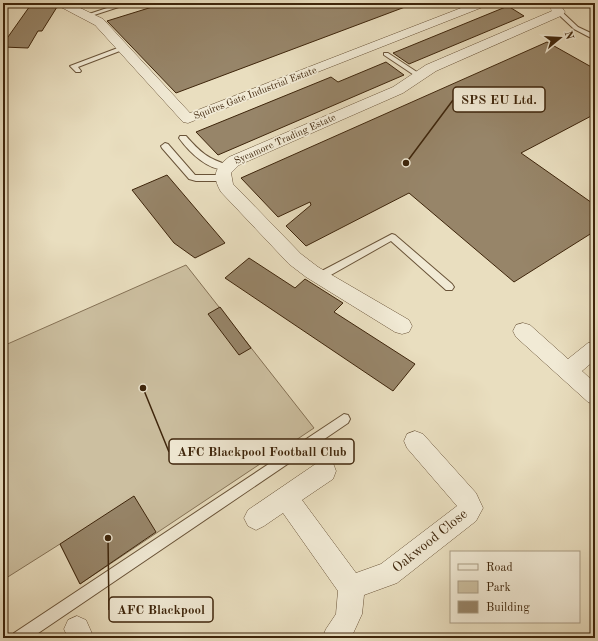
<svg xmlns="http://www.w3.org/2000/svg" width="598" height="641" viewBox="0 0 598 641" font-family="'Old Standard TT',serif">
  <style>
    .green { fill: #ccbfa0; stroke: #857256 }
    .building { fill: #978569; stroke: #3e250b }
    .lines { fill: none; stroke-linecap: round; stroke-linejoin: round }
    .service-casing { stroke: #695338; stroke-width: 2 }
    .minor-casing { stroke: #695338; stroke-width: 1 }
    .service { fill: #f1ead5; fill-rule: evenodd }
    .minor { fill: #f1ead5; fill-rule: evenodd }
    .labels { text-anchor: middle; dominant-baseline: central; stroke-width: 3.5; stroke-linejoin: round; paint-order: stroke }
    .far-street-label { font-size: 10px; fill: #3e250b; stroke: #f1ead5 }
    .near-street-label { font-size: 14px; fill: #3e250b; stroke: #f1ead5 }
    .leader { fill: none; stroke: #3e250b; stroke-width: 1.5 }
    .callout-dot { fill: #3e250b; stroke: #f1ead5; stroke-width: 1.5 }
    .callout { fill: #f1ead5; stroke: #3e250b; stroke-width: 1.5 }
    .callout-label { font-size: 13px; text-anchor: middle; font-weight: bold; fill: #3e250b }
  </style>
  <rect width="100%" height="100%" fill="#e9debf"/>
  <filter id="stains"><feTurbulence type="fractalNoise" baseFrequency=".005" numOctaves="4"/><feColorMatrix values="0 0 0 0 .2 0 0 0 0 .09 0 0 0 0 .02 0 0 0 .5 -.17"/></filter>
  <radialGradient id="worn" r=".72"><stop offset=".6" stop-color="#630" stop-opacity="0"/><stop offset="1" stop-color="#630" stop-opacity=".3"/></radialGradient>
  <path class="green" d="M186,265l128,163 -234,156 -20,-40 -57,36v-234z"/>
  <path class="building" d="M32,3h22l3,4 -15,24h-4l-10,17 -25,-1v-3z
    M165,3h248v1l-237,89 -69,-72z
    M508,6l16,10 -115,48 -16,-11z
    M547,42l48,27v45l-74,39 74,52v26l-81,51 -105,-89 -103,53 -20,-20 25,-21 -1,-3 -32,15 -37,-39z
    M386,62l18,13 -186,80 -22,-23 135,-55 7,5z
    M167,175l58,68 -30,15 -21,-15 -42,-53z
    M249,258l46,30 10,-9 38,24 -9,9 81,52 -22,27 -168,-113z
    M220,307l31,41 -12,7 -31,-41z
    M134,496l22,36 -76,52 -20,-40z"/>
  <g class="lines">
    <g class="service-casing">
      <path id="service" d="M122,3h9l-43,14 -5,-1z
        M557,11h4l17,16 17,8v5l-21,-11 -17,-16z
        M123,46l3,2 -1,1 -47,18 3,4 -1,1h-4l-6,-6z
        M384,53h4l35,23 -6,1 -33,-22z
        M180,136h6c14,16 22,23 43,29v4c-19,4 -40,-17 -50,-31z
        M165,143l3,1 27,31h27l4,3 -4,3h-26l-7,-2 -27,-31 -1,-2z
        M392,234l3,1 57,49 2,3 -2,3h-6l-55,-49 -69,39h-6l-2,-3 2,-3z
        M344,414l4,1 2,4 -2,4 -317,215h-19l2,-5z"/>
    </g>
    <g class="minor-casing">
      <path id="minor" d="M55,3h15l33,16 87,94 284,-110h16l-2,2 -300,118 -5,-1 -88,-97 -38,-20z
        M547,3h12l6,9 -2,3 -127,56 -33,22 -164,72 -8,8 2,11 68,70 17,13 91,53 3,6 -3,6 -7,2 -7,-2 -89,-55 -17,-13 -68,-72c-9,-16 -7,-23 8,-35l164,-70 33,-22 126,-54z
        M523,323l7,2 38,34 20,-16 7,-2v19l-13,11 13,12v22l-7,-3 -72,-65 -3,-6 3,-6z
        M415,431l8,3 53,59 7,15 -7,13 -79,62 -33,12 -2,19 -11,24h-29l4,-9 10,-15 2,-23 -55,-78 -19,13 -8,4 -8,-4 -4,-8 4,-8 69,-47 8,-3 8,3 3,8 -3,8 -31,21 54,73 25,-9 76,-58 -50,-58 -3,-7 3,-7z
        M77,616l9,4 8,18h-26l-4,-9 4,-9z"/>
    </g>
    <use href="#service" class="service"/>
    <use href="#minor" class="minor"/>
  </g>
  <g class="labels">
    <g class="far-street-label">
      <text transform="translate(255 93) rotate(-21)">Squires Gate Industrial Estate</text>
      <text transform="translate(285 139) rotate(-24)">Sycamore Trading Estate</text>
    </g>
    <g class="near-street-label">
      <text transform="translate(430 541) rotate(-39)">Oakwood Close</text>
    </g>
  </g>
  <path class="leader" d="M406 163L453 100M143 388L169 452M108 538L109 610"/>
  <g class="callout-dot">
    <circle cx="406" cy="163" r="4"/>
    <circle cx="143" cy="388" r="4"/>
    <circle cx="108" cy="538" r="4"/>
  </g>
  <g class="callout">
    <rect x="453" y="87" width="92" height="25" rx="4"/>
    <rect x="169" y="439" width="185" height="25" rx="4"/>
    <rect x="109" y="597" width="104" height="25" rx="4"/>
  </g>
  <g class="callout-label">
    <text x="499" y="104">SPS EU Ltd.</text>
    <text x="262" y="456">AFC Blackpool Football Club</text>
    <text x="161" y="614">AFC Blackpool</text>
  </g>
  <rect width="598" height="641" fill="none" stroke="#e9debf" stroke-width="16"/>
  <rect x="4" y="4" width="590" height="633" fill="none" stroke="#3e250b" stroke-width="2"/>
  <rect x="8" y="8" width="582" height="625" fill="none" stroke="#3e250b"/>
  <rect x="450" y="551" width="130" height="72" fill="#f1ead5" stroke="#a99b84"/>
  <rect x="458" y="564" width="20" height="6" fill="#f1ead5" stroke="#a99b84"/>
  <text x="486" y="571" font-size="12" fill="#3e250b">Road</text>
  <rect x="458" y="581" width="20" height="12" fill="#ccbfa0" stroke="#a99b84"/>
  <text x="486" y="591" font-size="12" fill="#3e250b">Park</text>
  <rect x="458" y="601" width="20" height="12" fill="#978569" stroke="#a99b84"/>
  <text x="486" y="611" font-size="12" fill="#3e250b">Building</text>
  <g transform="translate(560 38) rotate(72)" stroke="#f1ead5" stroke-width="3" paint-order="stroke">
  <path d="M0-3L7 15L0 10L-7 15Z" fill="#3e250b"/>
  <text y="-6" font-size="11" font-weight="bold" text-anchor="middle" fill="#3e250b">N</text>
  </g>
  <rect width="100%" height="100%" filter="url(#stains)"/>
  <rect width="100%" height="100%" fill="url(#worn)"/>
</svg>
